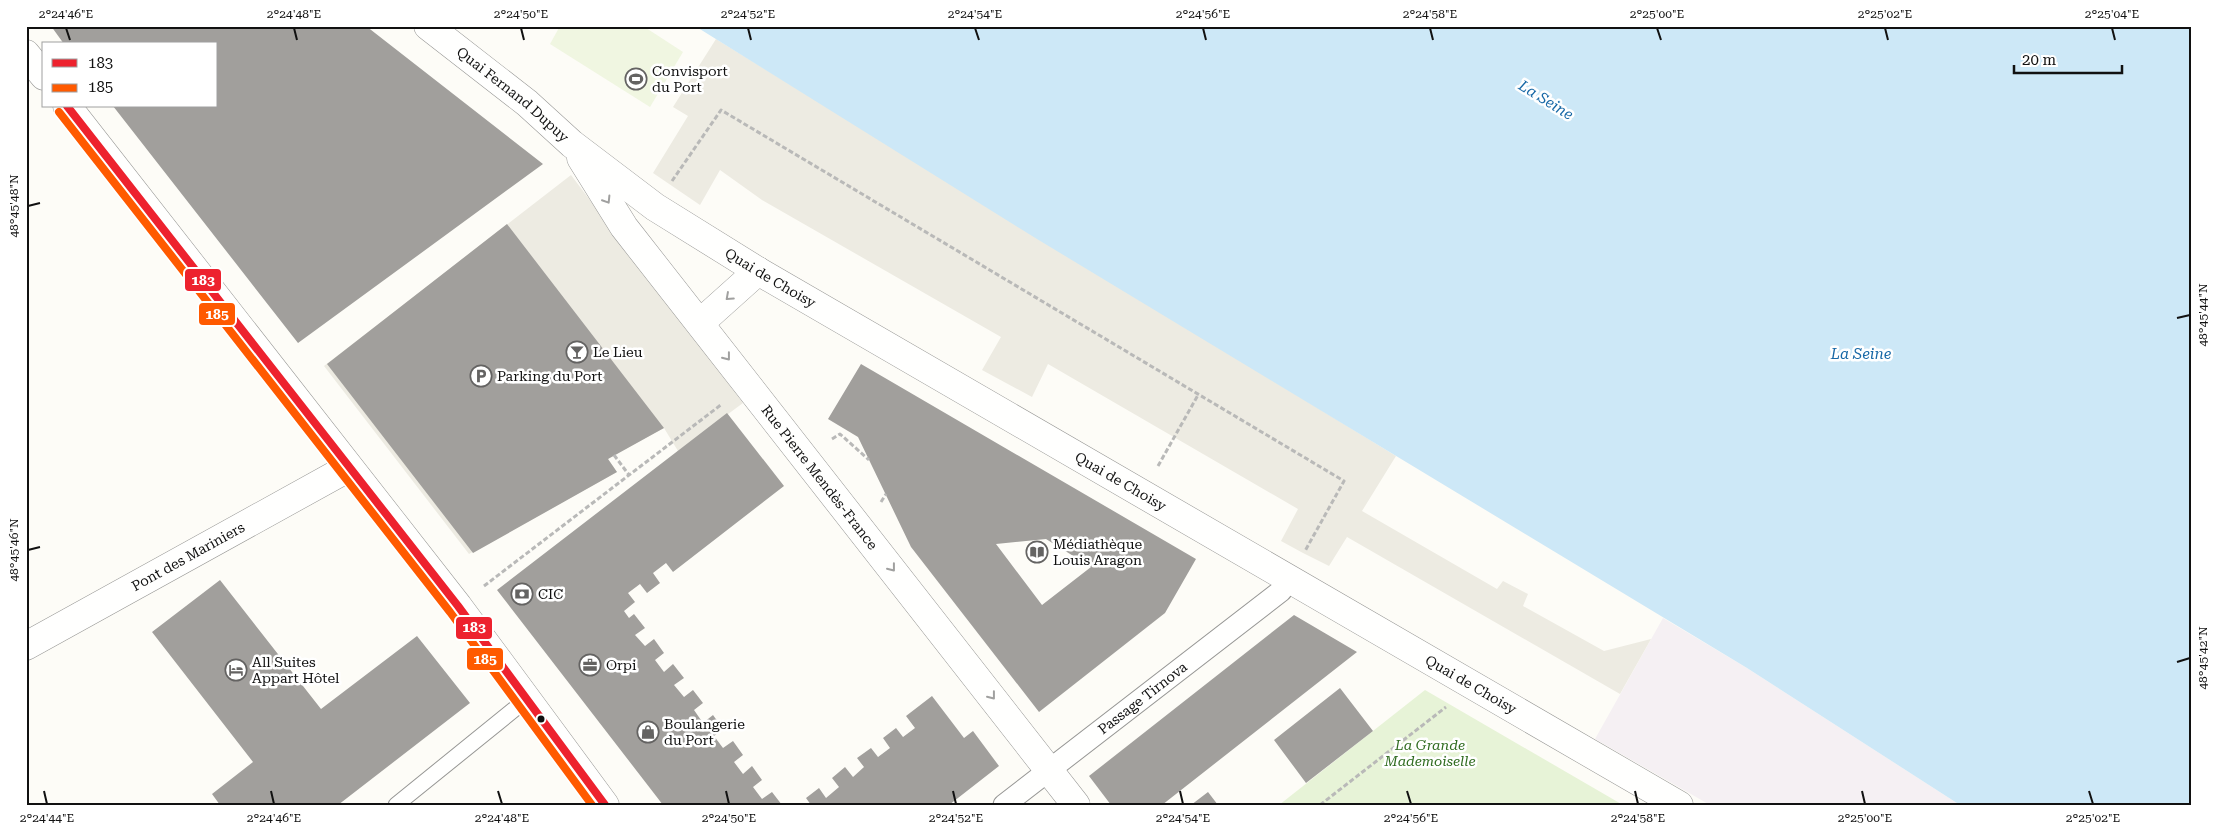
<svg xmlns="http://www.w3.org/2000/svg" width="2217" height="831" viewBox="0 0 2217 831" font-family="'Roboto Serif',serif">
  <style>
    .industrial { fill: #f5f0f3 }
    .green { fill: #e7f3d7 }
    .pitch { fill: #f0f6e1 }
    .plaza { fill: #edebe2 }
    .water { fill: #cde8f7 }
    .building { fill: #a19f9c; fill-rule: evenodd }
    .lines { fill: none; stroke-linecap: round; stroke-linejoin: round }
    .service-casing { stroke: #979795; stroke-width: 17 }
    .pedestrian-casing { stroke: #979795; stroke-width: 23 }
    .minor-casing { stroke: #979795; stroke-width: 29 }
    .path { stroke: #b9b9b8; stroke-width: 3; stroke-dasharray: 5 2.5; stroke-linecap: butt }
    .service { stroke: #fffffe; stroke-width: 15 }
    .pedestrian { stroke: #fffffe; stroke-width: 21 }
    .minor { stroke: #fffffe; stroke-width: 28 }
    .bus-1-casing { stroke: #fff; stroke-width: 11 }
    .bus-2-casing { stroke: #fff; stroke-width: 11 }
    .bus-1 { stroke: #ed222e; stroke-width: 8 }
    .bus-2 { stroke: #ff5a00; stroke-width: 8 }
    .oneway { stroke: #a0a09f }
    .ticks { fill: none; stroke: #111; stroke-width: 2 }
    .bus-dot { fill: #111; stroke: #fff; stroke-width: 2 }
    .labels { text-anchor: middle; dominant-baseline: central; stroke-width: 5; stroke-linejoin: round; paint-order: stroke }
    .poi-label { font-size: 14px; fill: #111; stroke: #fff; text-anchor: start }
    .street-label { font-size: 14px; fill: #111; stroke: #fff }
    .park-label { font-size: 14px; font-style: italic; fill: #2f6b1f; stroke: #fff }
    .water-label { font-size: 15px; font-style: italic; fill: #1768a6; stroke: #fff }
    .line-badge { stroke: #fff; stroke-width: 2 }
    .badge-label { font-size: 14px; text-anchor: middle; font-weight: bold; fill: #fff }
    .neatline { fill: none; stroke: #111; stroke-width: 2 }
    .ticks-label { font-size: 12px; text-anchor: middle; fill: #111 }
  </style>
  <rect width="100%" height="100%" fill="#fdfcf7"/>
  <path class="industrial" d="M1663,618l84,50 213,137h-250l-115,-66z"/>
  <path class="green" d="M1425,690l198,115h-344z"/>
  <path class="pitch" d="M560,26h83l40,26 -33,55 -100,-63z"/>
  <path class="plaza" d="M716,39l680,417 -34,55 135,78 6,-8 25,13 -5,12 81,45 47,-12 -31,55 -273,-157 -18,29 -26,-13 -22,-12 17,-32 -250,-145 -16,33 -50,-27 19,-33 -239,-137 -42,-30 -20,35 -47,-32 35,-57 -15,-9z
    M571,175l172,228 -65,48 -14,-23 -50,27 -6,4 9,13 -148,82 -145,-188z"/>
  <path class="water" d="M695,26h1496v779h-231l-213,-137 -710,-429z"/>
  <path class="building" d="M51,26h315l177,138 -245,179 -185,-237h103v-62h-152z
    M507,224l157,204 -56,31 9,13 -144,81 -146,-189z
    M861,364l335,195 -31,54 -126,99 -128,-165 -53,-110 -30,-18zM1046,539l45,28 -49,38 -46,-61z
    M727,413l57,73 -111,86 -7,-9 -13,10 7,10 -13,10 -7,-9 -12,9 7,9 -11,9 5,7 5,-4 11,14 -10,7 10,11 9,-7 10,14 -9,7 9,12 9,-8 11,14 -10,7 10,12 9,-7 10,13 -9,7 9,13 10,-8 10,14 -9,7 9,12 10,-7 10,14 -9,7 9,12 9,-8 10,14 -9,7 9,12 10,-7 10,13h-119l-166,-215z
    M220,580l101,129 96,-73 53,67 -132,102h-118l-8,-11 41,-32 -101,-130z
    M1294,615l63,37 -195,153h-51l-22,-29z
    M1340,688l33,43 -67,52 -32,-43z
    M932,696l32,42 9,-7 26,35 -50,39h-138l-5,-7 13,-10 7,10 13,-11 -7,-9 13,-11 8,10 11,-10 -7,-9 14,-10 7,9 12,-9 -7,-10 13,-10 7,9 12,-9 -9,-12z
    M1208,792l10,13h-27z"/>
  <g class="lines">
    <g class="service-casing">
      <path id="service" d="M396,805l131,-106"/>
    </g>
    <g class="pedestrian-casing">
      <g id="pedestrian">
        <path id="s1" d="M1004,805l277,-214"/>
      </g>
    </g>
    <g class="minor-casing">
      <g id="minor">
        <path id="s2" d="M428,26l99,77 45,41 83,63 103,64 921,534"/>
        <path d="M26,54l18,22"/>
        <path d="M67,106l391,500 147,199"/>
        <path id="s3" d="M581,158l43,69 452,578"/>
        <path d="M700,323l58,-52"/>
        <path id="s4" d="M26,646l322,-178"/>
      </g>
    </g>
    <path class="path" d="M672,181l49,-71 623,371 -39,70
      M832,439l8,-5 29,26
      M614,455l15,20
      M1158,466l40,-71
      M881,502l5,-8
      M484,586l238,-182
      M1320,805l126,-98"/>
    <use href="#service" class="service"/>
    <use href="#pedestrian" class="pedestrian"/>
    <use href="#minor" class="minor"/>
    <g class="bus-1-casing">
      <path id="bus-1" d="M67,106l391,500 147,199"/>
    </g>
    <g class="bus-2-casing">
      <path id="bus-2" d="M59,112l391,500 142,193"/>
    </g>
    <use href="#bus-1" class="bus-1"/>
    <use href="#bus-2" class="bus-2"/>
  </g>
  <defs><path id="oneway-chevron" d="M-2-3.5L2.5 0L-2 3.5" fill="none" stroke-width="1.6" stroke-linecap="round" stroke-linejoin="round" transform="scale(1.25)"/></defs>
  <g class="oneway">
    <use href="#oneway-chevron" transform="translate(607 200) rotate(58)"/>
    <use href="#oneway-chevron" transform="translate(729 297) rotate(138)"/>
    <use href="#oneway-chevron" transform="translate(727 357) rotate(52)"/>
    <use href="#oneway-chevron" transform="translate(892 568) rotate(52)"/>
    <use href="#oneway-chevron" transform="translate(992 696) rotate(52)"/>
  </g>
  <path class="ticks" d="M66,28l4,12M294,28l3,12M521,28l3,12M748,28l3,12M975,28l4,12M1203,28l3,12M1430,28l3,12M1657,28l4,12M1885,28l3,12M2112,28l3,12M28,206l12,-3M2177,318l13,-3M28,550l12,-3M2177,662l13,-4M44,791l3,13M271,791l3,13M498,791l4,13M726,791l3,13M953,791l3,13M1180,791l3,13M1407,791l4,13M1635,791l3,13M1862,791l3,13M2089,791l4,13"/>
  <defs>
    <g id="stadium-ring" transform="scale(1.125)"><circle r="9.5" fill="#fff" stroke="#646362" stroke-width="1.5"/><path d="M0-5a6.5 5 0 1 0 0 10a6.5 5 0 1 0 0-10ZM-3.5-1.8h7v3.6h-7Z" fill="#646362"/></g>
    <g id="bar-ring" transform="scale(1.125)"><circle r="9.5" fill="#fff" stroke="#646362" stroke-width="1.5"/><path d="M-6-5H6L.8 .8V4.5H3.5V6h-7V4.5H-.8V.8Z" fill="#646362"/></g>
    <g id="parking-ring" transform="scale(1.125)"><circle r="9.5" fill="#fff" stroke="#646362" stroke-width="1.5"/><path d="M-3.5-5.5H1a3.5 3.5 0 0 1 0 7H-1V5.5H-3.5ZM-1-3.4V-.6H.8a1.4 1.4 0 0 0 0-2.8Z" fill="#646362"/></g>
    <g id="library-ring" transform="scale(1.125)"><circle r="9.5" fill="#fff" stroke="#646362" stroke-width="1.5"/><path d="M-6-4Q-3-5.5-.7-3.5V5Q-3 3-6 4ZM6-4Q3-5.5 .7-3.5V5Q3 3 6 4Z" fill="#646362"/></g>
    <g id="bank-ring" transform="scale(1.125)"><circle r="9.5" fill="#fff" stroke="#646362" stroke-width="1.5"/><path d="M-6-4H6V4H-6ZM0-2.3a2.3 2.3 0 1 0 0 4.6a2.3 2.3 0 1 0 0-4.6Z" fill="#646362"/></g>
    <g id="office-ring" transform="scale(1.125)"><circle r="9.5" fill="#fff" stroke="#646362" stroke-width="1.5"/><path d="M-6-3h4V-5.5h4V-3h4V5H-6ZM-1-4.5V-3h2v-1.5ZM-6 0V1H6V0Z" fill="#646362"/></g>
    <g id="hotel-ring" transform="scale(1.125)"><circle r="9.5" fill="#fff" stroke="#646362" stroke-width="1.5"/><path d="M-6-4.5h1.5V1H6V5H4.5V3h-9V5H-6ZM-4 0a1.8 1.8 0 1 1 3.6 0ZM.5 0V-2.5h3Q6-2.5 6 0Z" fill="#646362"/></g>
    <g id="shop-ring" transform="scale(1.125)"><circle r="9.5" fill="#fff" stroke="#646362" stroke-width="1.5"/><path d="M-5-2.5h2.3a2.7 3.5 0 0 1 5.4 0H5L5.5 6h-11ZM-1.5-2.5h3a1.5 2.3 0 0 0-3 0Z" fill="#646362"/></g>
  </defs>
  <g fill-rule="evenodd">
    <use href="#stadium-ring" x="636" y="79"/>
    <use href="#bar-ring" x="577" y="352"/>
    <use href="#parking-ring" x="481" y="376"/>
    <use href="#library-ring" x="1037" y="552"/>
    <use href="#bank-ring" x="522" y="594"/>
    <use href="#office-ring" x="590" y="665"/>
    <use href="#hotel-ring" x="236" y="670"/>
    <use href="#shop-ring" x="648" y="732"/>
  </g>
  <circle class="bus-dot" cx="541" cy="719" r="4.5"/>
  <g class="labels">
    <g class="poi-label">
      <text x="652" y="71">Convisport<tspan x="652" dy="16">du Port</tspan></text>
      <text x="593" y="352">Le Lieu</text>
      <text x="497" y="376">Parking du Port</text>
      <text x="1053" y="544">Médiathèque<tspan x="1053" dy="16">Louis Aragon</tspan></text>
      <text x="538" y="594">CIC</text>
      <text x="252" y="662">All Suites<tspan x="252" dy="16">Appart Hôtel</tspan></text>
      <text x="606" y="665">Orpi</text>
      <text x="664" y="724">Boulangerie<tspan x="664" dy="16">du Port</tspan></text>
    </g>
    <g class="street-label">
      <text stroke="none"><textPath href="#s2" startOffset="109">Quai Fernand Dupuy</textPath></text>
      <text stroke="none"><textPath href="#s2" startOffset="426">Quai de Choisy</textPath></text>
      <text stroke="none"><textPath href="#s3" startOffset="399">Rue Pierre Mendès-France</textPath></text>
      <text stroke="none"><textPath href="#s2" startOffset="831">Quai de Choisy</textPath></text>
      <text stroke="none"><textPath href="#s4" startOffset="185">Pont des Mariniers</textPath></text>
      <text stroke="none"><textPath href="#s2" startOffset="1236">Quai de Choisy</textPath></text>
      <text stroke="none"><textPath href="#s1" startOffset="175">Passage Tirnova</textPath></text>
    </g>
    <g class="park-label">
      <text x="1430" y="745">La Grande<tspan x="1430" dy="16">Mademoiselle</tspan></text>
    </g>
    <g class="water-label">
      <text transform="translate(1546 100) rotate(32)">La Seine</text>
      <text x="1861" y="354">La Seine</text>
    </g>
  </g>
  <g class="line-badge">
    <rect x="184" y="268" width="38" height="24" rx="5" fill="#ed222e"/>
    <rect x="198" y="302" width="38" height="24" rx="5" fill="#ff5a00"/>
    <rect x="455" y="616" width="38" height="24" rx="5" fill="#ed222e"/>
    <rect x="466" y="647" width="38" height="24" rx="5" fill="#ff5a00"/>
  </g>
  <g class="badge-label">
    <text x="203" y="285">183</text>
    <text x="217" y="319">185</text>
    <text x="474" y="632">183</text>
    <text x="485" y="664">185</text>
  </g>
  <rect width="2217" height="831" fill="none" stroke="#ffffff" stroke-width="55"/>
  <rect x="42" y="42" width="175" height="65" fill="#ffffff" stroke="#a0a0a0"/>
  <rect x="52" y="59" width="25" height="8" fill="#ed222e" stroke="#a0a0a0"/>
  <text x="88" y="68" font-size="15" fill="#111111">183</text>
  <rect x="52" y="84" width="25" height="8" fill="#ff5a00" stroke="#a0a0a0"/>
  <text x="88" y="92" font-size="15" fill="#111111">185</text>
  <path d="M2014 65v8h108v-8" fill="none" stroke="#111111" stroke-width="2.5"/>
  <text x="2022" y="65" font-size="15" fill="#111111" stroke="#ffffff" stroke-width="4" paint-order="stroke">20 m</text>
  <rect x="28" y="28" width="2162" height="776" class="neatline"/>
  <g class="ticks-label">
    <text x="66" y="18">2°24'46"E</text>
    <text x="294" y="18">2°24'48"E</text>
    <text x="521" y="18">2°24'50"E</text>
    <text x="748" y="18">2°24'52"E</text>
    <text x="975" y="18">2°24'54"E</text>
    <text x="1203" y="18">2°24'56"E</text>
    <text x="1430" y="18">2°24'58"E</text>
    <text x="1657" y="18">2°25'00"E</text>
    <text x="1885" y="18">2°25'02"E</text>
    <text x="2112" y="18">2°25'04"E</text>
    <text transform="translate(14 206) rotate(-90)" y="4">48°45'48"N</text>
    <text transform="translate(2203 315) rotate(-90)" y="4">48°45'44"N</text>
    <text transform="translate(14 550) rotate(-90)" y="4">48°45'46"N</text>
    <text transform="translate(2203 658) rotate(-90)" y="4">48°45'42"N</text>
    <text x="47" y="822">2°24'44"E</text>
    <text x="274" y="822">2°24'46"E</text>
    <text x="502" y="822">2°24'48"E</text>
    <text x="729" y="822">2°24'50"E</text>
    <text x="956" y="822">2°24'52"E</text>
    <text x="1183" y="822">2°24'54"E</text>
    <text x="1411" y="822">2°24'56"E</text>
    <text x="1638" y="822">2°24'58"E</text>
    <text x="1865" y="822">2°25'00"E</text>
    <text x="2093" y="822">2°25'02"E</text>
  </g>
</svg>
